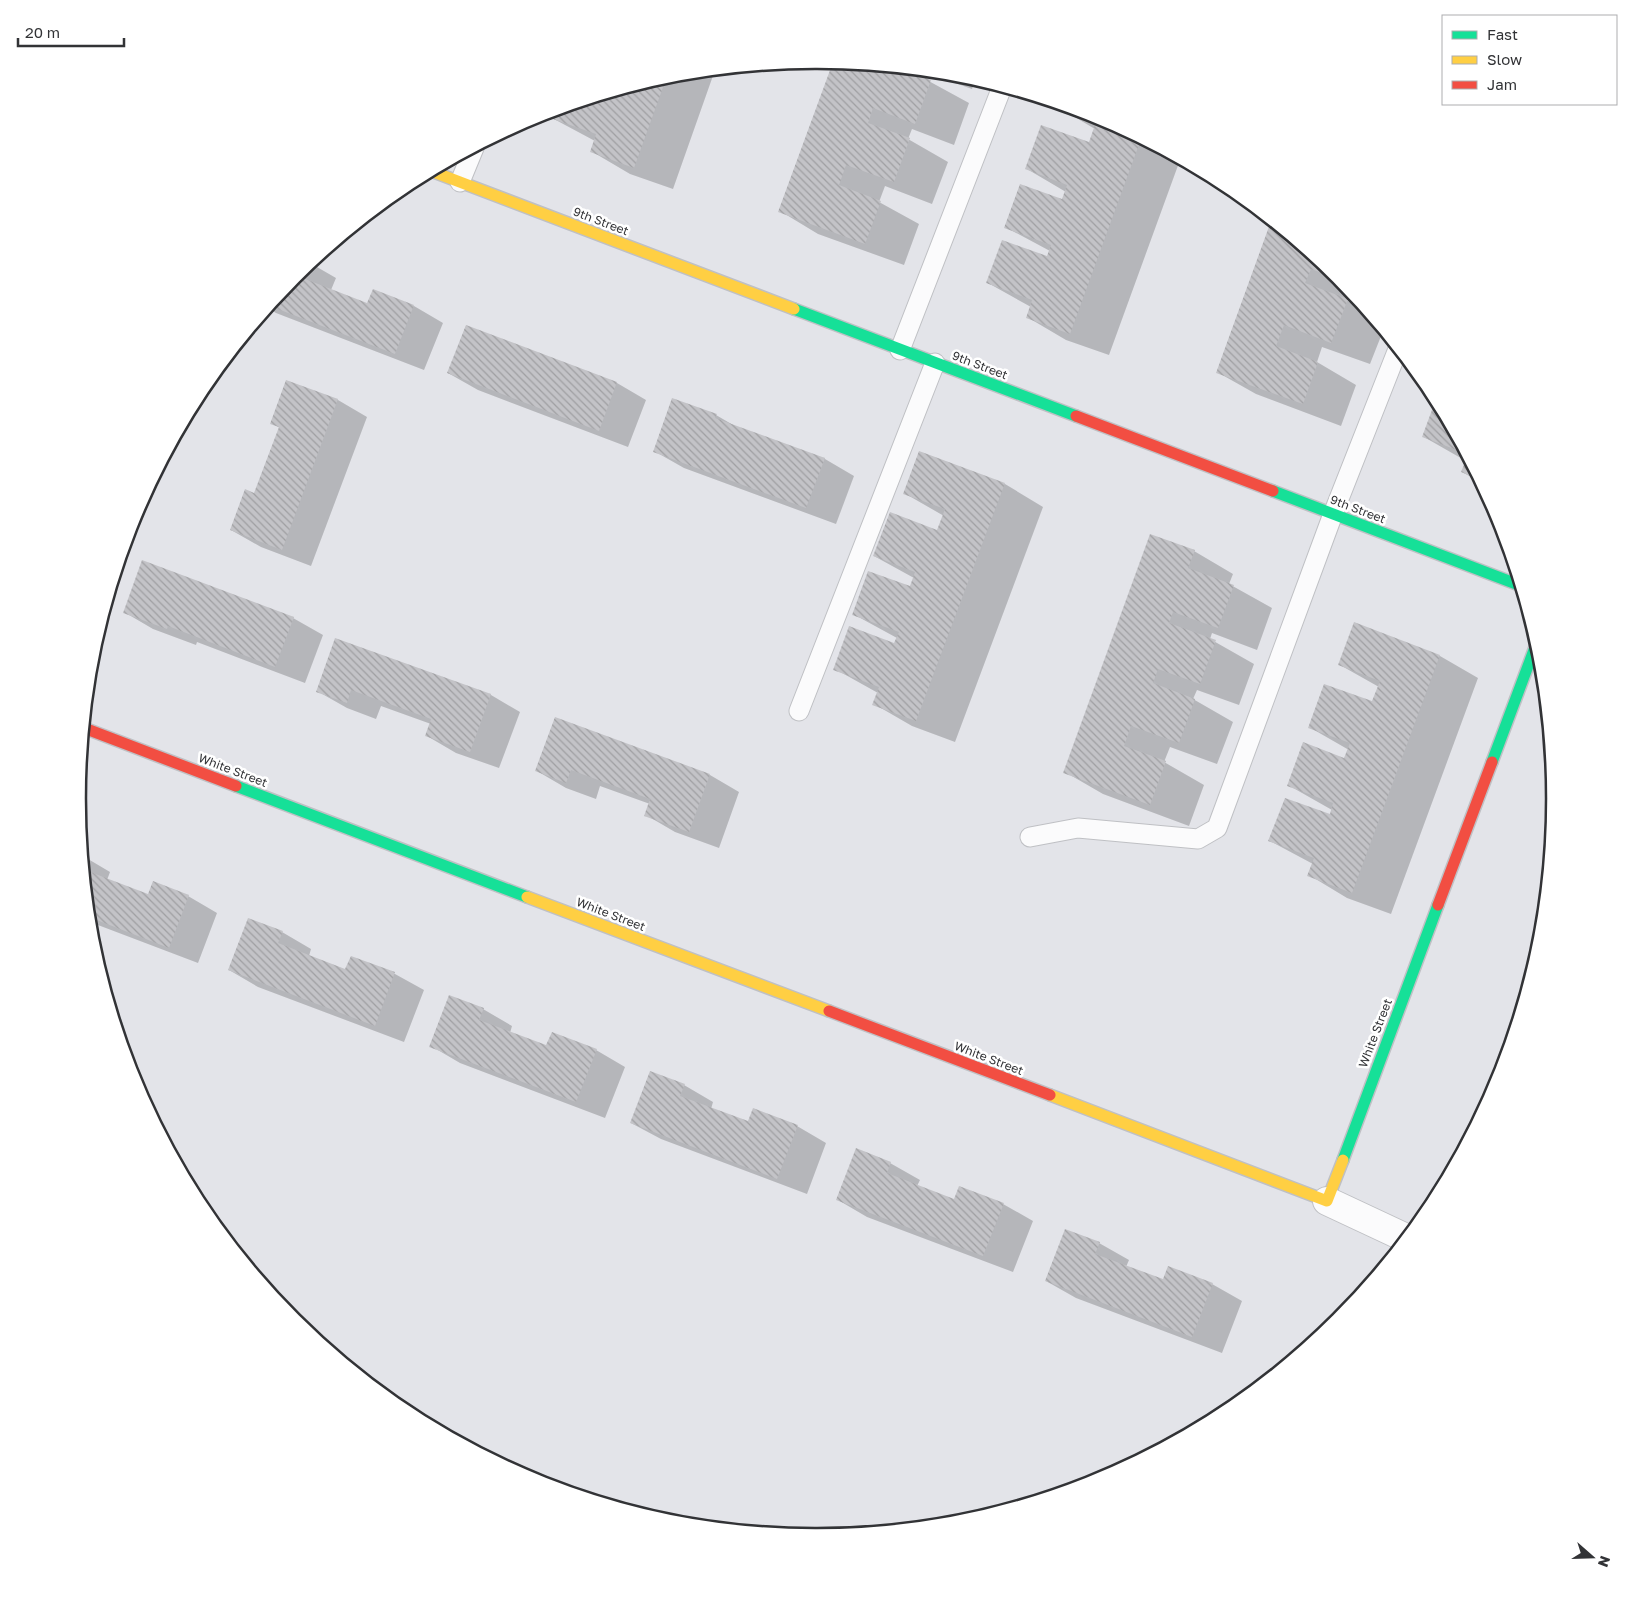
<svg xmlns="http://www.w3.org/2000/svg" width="1632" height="1597" viewBox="0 0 1632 1597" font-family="'Golos Text',sans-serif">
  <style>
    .shadow { fill: #0003 }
    .building { fill: url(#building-back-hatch) }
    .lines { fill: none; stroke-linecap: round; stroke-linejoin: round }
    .lane-casing { stroke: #bfc0c4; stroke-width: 21 }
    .street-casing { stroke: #bfc0c4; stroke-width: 30 }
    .fast-casing { stroke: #bfc0c4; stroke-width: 14 }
    .slow-casing { stroke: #bfc0c4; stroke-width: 14 }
    .jam-casing { stroke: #bfc0c4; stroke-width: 14 }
    .lane { stroke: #fbfbfc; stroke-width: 19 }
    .street { stroke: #fbfbfc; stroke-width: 28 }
    .fast { stroke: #16e098; stroke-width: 11 }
    .slow { stroke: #ffcf43; stroke-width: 11 }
    .jam { stroke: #f24e42; stroke-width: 11 }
    .labels { text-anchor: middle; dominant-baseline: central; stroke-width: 5; stroke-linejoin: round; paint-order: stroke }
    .street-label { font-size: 12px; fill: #323336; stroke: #fff }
    .rim { fill: none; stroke: #323336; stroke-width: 2.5 }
  </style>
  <defs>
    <pattern id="building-back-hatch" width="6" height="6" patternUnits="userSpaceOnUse" patternTransform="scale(1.25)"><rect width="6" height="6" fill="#c3c3c7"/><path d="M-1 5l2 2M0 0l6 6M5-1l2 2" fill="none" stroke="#9f9fa2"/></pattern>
  </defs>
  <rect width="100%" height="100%" fill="#e3e4e9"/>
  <path class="shadow" d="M835,62l125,12 16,5 -4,10 -45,-16 -2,6 44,24 -15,42 -42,-16 -4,10 40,23 -16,42 -47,-18 -6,16 40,22 -15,41 -86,-31 -38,-23z
    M715,70l-42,119 -43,-15 -39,-23 4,-10 -43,-23 3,-8 117,-36z
    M1056,106l43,10 81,44 -71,195 -43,-15 -39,-23 4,-10 -43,-24 60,-26 2,-6 -45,-24 58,-26 3,-9 -39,-23 63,-25 5,-15z
    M1272,222l66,55 12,13 -4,10 21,12 16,19 -13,33 -48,-17 -5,15 39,23 -15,41 -85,-32 -39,-22z
    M310,263l26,15 -5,12 37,15 46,1 29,17 -19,47 -148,-57 -8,-5 26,-32z
    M466,326l151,57 29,17 -18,47 -150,-57 -30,-17z
    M287,381l51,19 29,17 -56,149 -50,-19 -30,-17 24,-36 25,-66 -9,-5z
    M1437,401l43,81 -18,-10 4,-11 -42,-24z
    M716,415l24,14 85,30 29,17 -18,48 -152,-56 -30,-17z
    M920,452l85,32 38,23 -88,235 -43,-16 -38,-22 4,-11 -43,-24 60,-25 2,-6 -44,-24 57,-26 4,-10 -40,-22 64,-24 6,-16 -40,-23z
    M1194,551l39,23 -4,10 43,24 -15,42 -45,-17 -2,6 44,25 -15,41 -42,-15 -4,9 40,23 -16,42 -47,-17 -6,15 40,23 -15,41 -86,-32 -38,-22z
    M124,612l169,6 30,17 -18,48 -108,-41 -1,3 -43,-16z
    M1354,624l86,32 38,22 -87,236 -44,-16 -38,-23 4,-11 -43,-23 60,-25 2,-6 -44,-25 57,-26 4,-9 -40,-23 64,-24 6,-16 -39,-22z
    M336,639l155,56 29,17 -21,56 -43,-15 -29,-17 4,-12 -50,-18 -5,13 -29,-11 -30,-17z
    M555,719l155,56 29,17 -20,56 -44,-16 -29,-17 4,-11 -50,-18 -4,13 -30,-11 -29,-17z
    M83,856l27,16 -3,8 42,16h39l29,17 -19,50 -108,-41z
    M282,932l29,17 -2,7 37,14 5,-13 44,17 29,16 -20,52 -146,-55 -29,-17z
    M483,1009l29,17 -2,7 37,14 49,3 29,17 -20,51 -145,-55 -29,-17z
    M684,1085l29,17 -2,7 37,14 49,3 29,17 -19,51 -146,-55 -30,-16z
    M890,1163l30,17 -3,6 37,14 49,4 30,17 -20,51 -146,-55 -29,-17z
    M1099,1243l30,17 -3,7 37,14 49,3 30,17 -20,52 -146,-55 -30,-17z"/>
  <path class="building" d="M833,62l67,6 31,12 -16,44 -42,-16 -5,15 42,15 -16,44 -48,-17 -7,20 42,16 -16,43 -87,-32z
    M667,76l-33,92 -44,-16 6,-18 -46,-16 3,-8z
    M1055,103l44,13 42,23 -71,195 -44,-16 6,-18 -46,-17 16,-43 45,16 4,-11 -47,-17 16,-44 42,15 5,-14 -42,-16 16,-44 48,17 7,-20 -42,-15z
    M1271,221l70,59 -30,-11 -6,14 43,16 -17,44 -47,-18 -8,21 42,16 -15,42 -87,-31z
    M303,268l-3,9 67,26 6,-14 41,16 -19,49 -125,-48 24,-30z
    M466,325l151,57 -18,49 -152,-58z
    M286,380l52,19 -56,151 -52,-20 15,-41 9,4 25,-66 -9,-3z
    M672,398l45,16 -2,4 110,40 -19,50 -153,-56z
    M1436,399l18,34 11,20 -43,-16z
    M919,451l86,32 -89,238 -44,-16 7,-18 -46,-17 16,-44 45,17 5,-11 -47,-17 16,-44 42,15 5,-14 -42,-16 17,-44 47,18 8,-21 -42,-15z
    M1467,457l11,22 -17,-7z
    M1150,534l45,16 -7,18 46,17 -16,43 -45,-16 -4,11 47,17 -16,44 -42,-15 -5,14 42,16 -16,44 -48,-17 -7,20 42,15 -16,44 -87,-32z
    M142,560l152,57 -19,50 -107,-41 -1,3 -44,-16z
    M1354,622l86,33 -88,238 -45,-17 7,-18 -46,-17 17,-43 45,16 3,-11 -46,-17 16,-44 41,16 6,-15 -42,-15 16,-44 48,17 8,-20 -42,-16z
    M335,638l156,56 -21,58 -45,-16 6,-17 -80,-29 -4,13 -31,-11z
    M555,717l155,57 -21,58 -45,-16 6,-17 -79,-29 -5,13 -31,-12z
    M85,870l63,24 5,-13 36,14 -20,53 -80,-31z
    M248,918l35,13 -5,12 67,26 6,-13 44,16 -20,54 -147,-56z
    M449,995l35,13 -5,12 67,25 6,-13 45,17 -21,53 -147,-55z
    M650,1071l35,13 -5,12 68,25 5,-13 45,17 -21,54 -147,-56z
    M856,1148l35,14 -4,11 67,26 5,-13 45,17 -21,53 -147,-56z
    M1065,1229l35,13 -5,12 68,25 5,-13 45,17 -21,54 -147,-56z"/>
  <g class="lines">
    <g class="lane-casing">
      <path id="lane" d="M460,182l14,-34
        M900,350l102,-263
        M799,711l136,-348
        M1030,837l48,-9 120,11 19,-11 116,-314 65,-165"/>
    </g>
    <g class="street-casing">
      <path id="street" d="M1327,1201l79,37"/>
    </g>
    <g class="fast-casing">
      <path id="fast" d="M794,309l282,107
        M1273,491l246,94
        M1492,762l45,-120
        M236,786l291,111
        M1343,1160l95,-255"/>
    </g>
    <g class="slow-casing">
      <path id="slow" d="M431,171l363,138
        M527,897l302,114
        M1050,1095l277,106 16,-41"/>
    </g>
    <g class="jam-casing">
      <path id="jam" d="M1076,416l197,75
        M84,728l152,58
        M1438,905l54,-143
        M829,1011l221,84"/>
    </g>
    <use href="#lane" class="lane"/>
    <use href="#street" class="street"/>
    <use href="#fast" class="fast"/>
    <use href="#slow" class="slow"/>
    <use href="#jam" class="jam"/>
  </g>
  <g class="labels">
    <g class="street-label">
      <text transform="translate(601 221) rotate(21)">9th Street</text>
      <text transform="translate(980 365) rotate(21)">9th Street</text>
      <text transform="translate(1358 509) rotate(21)">9th Street</text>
      <text transform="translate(233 770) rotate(21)">White Street</text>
      <text transform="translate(611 914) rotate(21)">White Street</text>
      <text transform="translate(1375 1033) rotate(-69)">White Street</text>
      <text transform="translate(989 1058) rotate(21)">White Street</text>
    </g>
  </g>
  <path d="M0 0H1632V1597H0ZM815 69H817A729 729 0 0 1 1546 798V799A729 729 0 0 1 817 1528H815A729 729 0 0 1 86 799V798A729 729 0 0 1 815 69Z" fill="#fff" fill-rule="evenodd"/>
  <path class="rim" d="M815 69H817A729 729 0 0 1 1546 798V799A729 729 0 0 1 817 1528H815A729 729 0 0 1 86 799V798A729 729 0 0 1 815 69Z"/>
  <rect x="1442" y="15" width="175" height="90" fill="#ffffff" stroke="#adadaf"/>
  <rect x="1452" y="31" width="25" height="8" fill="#16e098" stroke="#adadaf"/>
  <text x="1487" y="40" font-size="15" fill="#323336">Fast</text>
  <rect x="1452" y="56" width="25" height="8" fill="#ffcf43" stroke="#adadaf"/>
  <text x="1487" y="65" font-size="15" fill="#323336">Slow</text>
  <rect x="1452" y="81" width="25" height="8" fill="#f24e42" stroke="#adadaf"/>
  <text x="1487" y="90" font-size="15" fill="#323336">Jam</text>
  <g transform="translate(1592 1557) rotate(110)" stroke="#ffffff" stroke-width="4" paint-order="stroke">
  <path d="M0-4L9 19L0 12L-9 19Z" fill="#323336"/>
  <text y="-8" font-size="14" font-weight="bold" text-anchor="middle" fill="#323336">N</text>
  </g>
  <path d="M18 38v8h106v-8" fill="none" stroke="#323336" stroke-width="2.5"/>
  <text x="25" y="38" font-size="15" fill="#323336" stroke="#ffffff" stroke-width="4" paint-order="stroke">20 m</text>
</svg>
